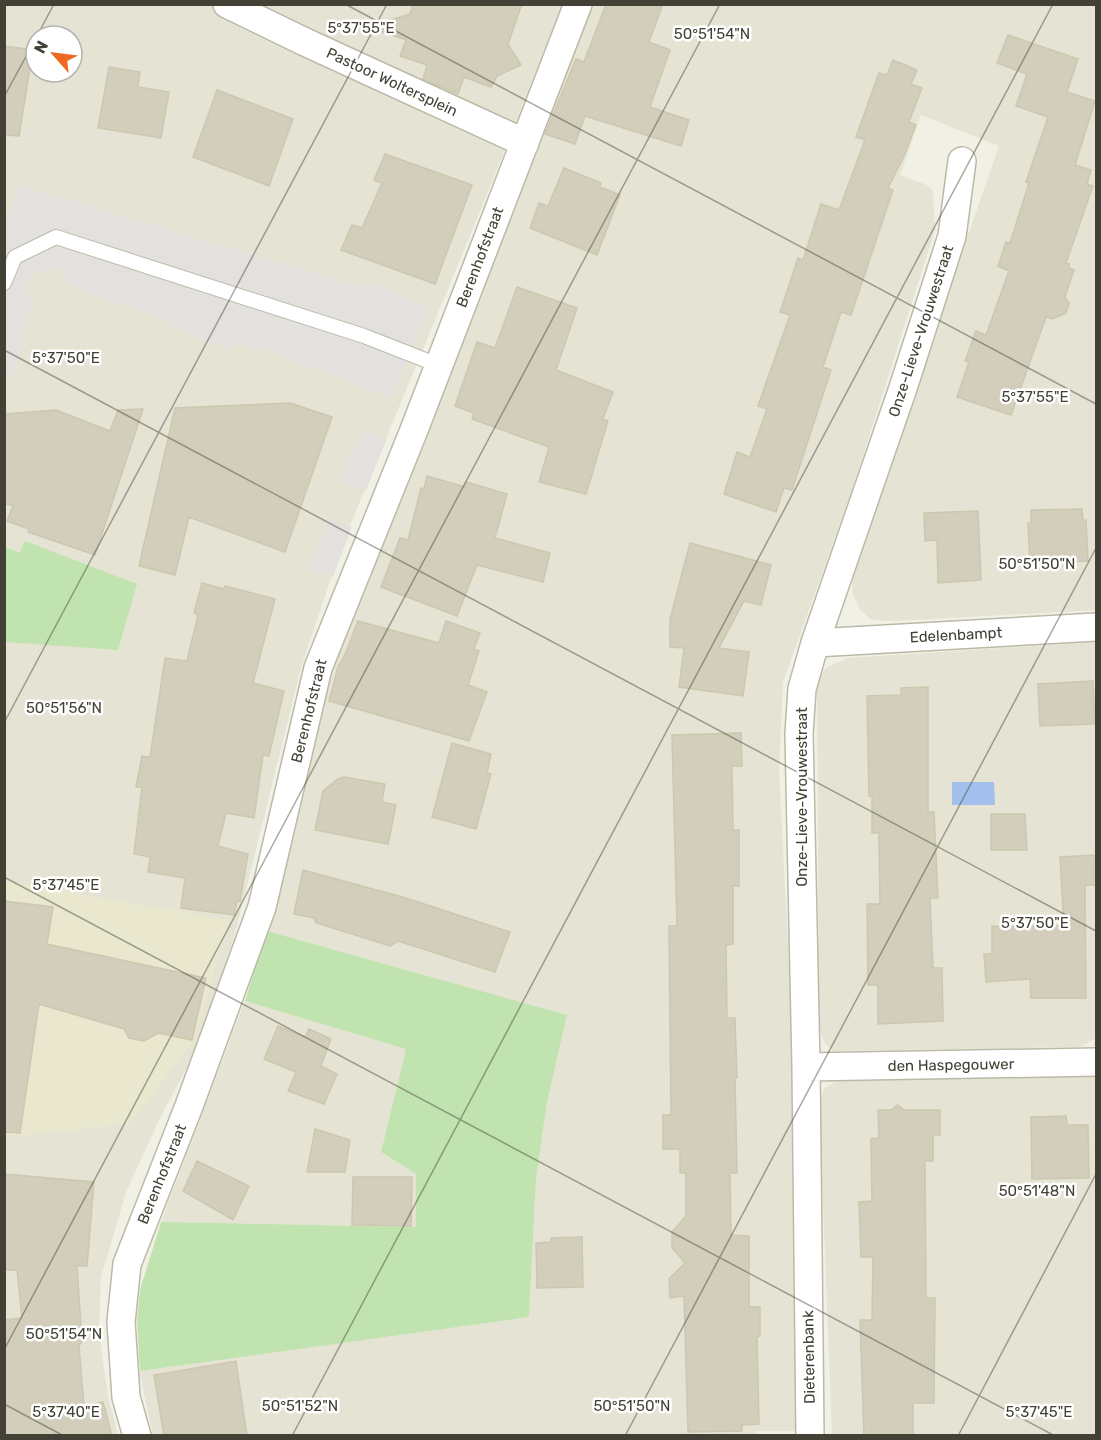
<svg xmlns="http://www.w3.org/2000/svg" width="1101" height="1440" viewBox="0 0 1101 1440" font-family="Rubik,sans-serif">
  <style>
    .residential { fill: #e5e3d3; fill-rule: evenodd }
    .education { fill: #e9e8cf }
    .green { fill: #c1e3af }
    .parking { fill: #e2e1dd }
    .water { fill: #a3bfeb }
    .building { fill: #d2cebb; stroke: #ccc7ae; stroke-width: 1.5 }
    .lines { fill: none; stroke-linecap: round; stroke-linejoin: round }
    .lane-casing { stroke: #bcb9a8; stroke-width: 16 }
    .street-casing { stroke: #bcb9a8; stroke-width: 30 }
    .lane { stroke: #fff; stroke-width: 14 }
    .street { stroke: #fff; stroke-width: 27 }
    .ticks { fill: none; stroke: #434035; stroke-width: 1.5; stroke-opacity: 0.45 }
    .labels { text-anchor: middle; dominant-baseline: central; stroke-width: 5; stroke-linejoin: round; paint-order: stroke }
    .street-label { font-size: 15px; fill: #434035; stroke: #fff }
    .ticks-label { font-size: 15px; text-anchor: middle; fill: #434035; stroke: #fff; stroke-width: 5; stroke-linejoin: round; paint-order: stroke }
  </style>
  <rect width="100%" height="100%" fill="#f1f0e4"/>
  <path class="residential" d="M5,5h557l-72,182 -148,358 -41,123 -66,266 -34,107 -41,77 -34,74 -25,85 -2,56 9,63 10,39 -113,1zM36,36h36v36h-36z
    M591,5h505v605l-201,11 -23,-1 -12,-10 -8,-19 3,-30 144,-415 -78,-31 -21,60 27,10 6,6 2,39 -84,263 -68,189 -4,87 15,297 3,365h-41v5l-603,-1 -14,-64 390,-54 7,-139 11,-75 20,-88 -300,-84 58,-255z
    M1096,642v396l-16,9 -247,4 -9,-9 -5,-15 -2,-347 10,-13 21,-9z
    M245,1001l161,48 -25,103 35,22v53l-255,-5z
    M1096,1075v360h-264l-13,-334 5,-12 17,-11z"/>
  <path class="education" d="M5,881l224,39 -35,121 -65,83 -110,12 -14,-2z"/>
  <path class="green" d="M25,541l112,43 -19,66 -113,-8v-95l15,6z
    M267,931l300,84 -20,88 -11,75 -7,139 -389,54 -3,-50 3,-31 21,-68 255,5v-53l-35,-22 25,-103 -161,-48z"/>
  <path class="parking" d="M19,185l341,102 13,-3 56,22 -37,92 -132,-50 -2,3 -24,-9 -3,7 -57,-21 1,-4 -112,-41 4,-11 -12,-4 -19,5 -8,10 -4,11 11,4 -15,45 4,2 -11,31 -8,-3v-145z
    M364,429l23,9 -21,52 -26,-10 12,-32 6,2z
    M328,518l24,9 -19,50 -23,-8z"/>
  <path class="water" d="M952,782h42l1,23h-43z"/>
  <path class="building" d="M413,4h109l-14,40 13,21 -24,11 -6,11 -27,-10 -6,17 -35,-15 4,-14 -27,-9 6,-16 -38,-13 42,-13z
    M606,4h57l-14,38 21,8 -20,57 39,13 -8,26 -96,-30 -10,28 -30,-10 31,-75 8,3z
    M1008,35l70,24 -11,33 28,9 -20,64 16,5 -4,14 6,2 -27,77 3,1v4l5,2 -9,27 4,6 -3,10 -13,6 -7,-2 -35,98 -54,-18 12,-35 -4,-1 11,-30 10,4 23,-64 -11,-5 8,-24 4,1 19,-60 -3,-1 22,-65 -32,-11 11,-32 -30,-11z
    M4,46l29,4 -14,86 -15,-1z
    M893,60l24,10 -6,14 11,4 -13,34 7,3 -11,29 -17,34 5,2 -42,125 -10,-3 -18,55 8,3 -39,120 -8,-2 -8,24 -52,-18 13,-42 13,5 17,-48 -9,-3 32,-91 -10,-3 18,-54 5,2 18,-56 18,6 26,-70 -9,-3 23,-64 8,2z
    M109,67l31,5 -2,15 31,5 -8,46 -63,-10z
    M217,90l76,29 -24,67 -76,-29z
    M385,154l87,31 -37,99 -94,-34 11,-25 10,3 20,-45 -8,-3z
    M564,168l37,15 -1,4 20,8 -23,60 -67,-27 9,-25 9,3z
    M517,287l60,21 -21,62 57,22 -10,27 5,2 -22,73 -47,-12 10,-35 -77,-28 2,-6 -19,-7 22,-64 18,6z
    M290,403l42,14 -47,135 -96,-35 -14,58 -36,-9 36,-158z
    M143,409l-48,146 -67,-23 1,-3 -22,-8 6,-15 -9,-3v-89l52,-4 54,21 8,-21z
    M427,476l38,11 1,-5 41,12 -12,44 55,15 -7,29 -66,-17 -20,51 -76,-29 19,-49 8,2 13,-52 3,1z
    M1082,509l1,11h3l2,41 -58,3 -2,-41h3v-13z
    M978,511l3,69 -43,3 -1,-43 -12,1 -1,-28z
    M690,543l81,22 -10,40 -17,-4 -25,47 30,4 -6,44 -64,-9 5,-39 -14,-1v-28z
    M202,583l22,6 1,-3 50,13 -22,84 31,8 -15,65 -6,-1 -9,63 -28,-5 -8,33 30,8 -8,47h-3l-3,14 -53,-7 4,-30 -37,-6 2,-15 -16,-3 8,-67h-6l6,-31 8,1 15,-99 22,3 11,-46 -4,-2z
    M358,621l81,22 7,-22 34,12 -6,16 5,2 -11,34 19,7 -18,49 -140,-40 9,-34 7,-12z
    M1093,681l2,43 -55,2 -2,-42z
    M928,687v125h6l4,86h-8l3,70h9l1,53 -65,3v-39h-10l-1,-81h13l-1,-71h-7v-37h-3l-2,-100 34,-1v-7z
    M741,733l1,33h-10l1,64h6v56h-6v58l-7,1 1,73h8l2,60h-2l2,95h-7l1,62 18,1v71h11v29l-3,1 2,87 -17,1v6l-54,1 -4,-136 -14,2 -1,-19 16,-16 -13,-15v-16l14,-16v-43h-6v-24h-17v-34h8l-2,-189h8l-5,-191z
    M452,743l39,11 -4,19 4,1 -15,55 -44,-12z
    M344,777l41,7 -3,18 14,3 -8,39 -73,-14 8,-39 15,-12z
    M991,814h34l2,36h-36z
    M1096,855v30h-11l1,113h-55l-1,-19 -44,3 -2,-28h8v-28h72l-4,-69z
    M303,870l103,28 104,34 -15,40 -97,-31 -8,5 -74,-23 -2,-5 -20,-4z
    M4,901l49,6 -6,37 159,34 -14,62 -34,-7 -14,8 -15,-3 -5,-9 -85,-25 -19,129 -16,-1z
    M278,1026l27,11 4,-8 22,10 -10,27 16,8 -13,30 -36,-13 8,-19 -32,-13z
    M898,1105l6,5h36v25h-7v26h-8l1,137h9l-1,105h-21v33h-49l-4,-116h12l1,-63h-12l-2,-55 13,-1 -1,-62 8,-1 -1,-28h13z
    M1066,1116l1,9h21l1,53 -57,1 -1,-62z
    M315,1129l35,11 -5,32h-38z
    M197,1161l52,25 -16,34 -50,-29z
    M4,1174l90,8 -7,84h-10l5,75 -3,5 5,61 19,-5 9,34h-108v-116l18,-2 -5,-48h-13z
    M353,1177h59l-1,49 -59,-1z
    M582,1237l1,50 -46,1 -1,-45 15,-1v-4z
    M236,1361l11,75h-83l-10,-61z"/>
  <g class="lines">
    <g class="lane-casing">
      <path id="lane" d="M4,283l11,-26 41,-20 308,99 74,29"/>
    </g>
    <g class="street-casing">
      <path id="street" d="M227,4l78,38 220,101
        M815,643l281,-16
        M806,1067l290,-5
        M137,1436l-11,-39 -5,-75 6,-58 62,-158 73,-199 56,-239 96,-238 164,-426
        M810,1436l-4,-369 -7,-333 3,-45 13,-46 88,-255 49,-152 10,-75"/>
    </g>
    <use href="#lane" class="lane"/>
    <use href="#street" class="street"/>
  </g>
  <path class="ticks" d="M345,4l751,400M37,36l17,-32M4,97l32,-59M4,350l1092,581M4,723l383,-719M4,877l1051,559M4,1350l716,-1346M4,1404l60,32M292,1436l761,-1432M625,1436l471,-888M958,1436l138,-262"/>
  <g class="labels">
    <g class="street-label">
      <text transform="translate(392 82) rotate(25)">Pastoor Woltersplein</text>
      <text transform="translate(480 257) rotate(-69)">Berenhofstraat</text>
      <text transform="translate(921 331) rotate(-72)">Onze-Lieve-Vrouwestraat</text>
      <text transform="translate(956 635) rotate(-3)">Edelenbampt</text>
      <text transform="translate(309 711) rotate(-76)">Berenhofstraat</text>
      <text transform="translate(802 797) rotate(-90)">Onze-Lieve-Vrouwestraat</text>
      <text transform="translate(951 1065) rotate(-1)">den Haspegouwer</text>
      <text transform="translate(162 1174) rotate(-68)">Berenhofstraat</text>
      <text transform="translate(809 1357) rotate(-91)">Dieterenbank</text>
    </g>
  </g>
  <g class="ticks-label">
    <text x="361" y="33">5°37'55"E</text>
    <text x="712" y="39">50°51'54"N</text>
    <text x="66" y="363">5°37'50"E</text>
    <text x="1035" y="402">5°37'55"E</text>
    <text x="1037" y="569">50°51'50"N</text>
    <text x="64" y="713">50°51'56"N</text>
    <text x="66" y="890">5°37'45"E</text>
    <text x="1035" y="928">5°37'50"E</text>
    <text x="1037" y="1196">50°51'48"N</text>
    <text x="64" y="1339">50°51'54"N</text>
    <text x="300" y="1411">50°51'52"N</text>
    <text x="632" y="1411">50°51'50"N</text>
    <text x="66" y="1417">5°37'40"E</text>
    <text x="1039" y="1417">5°37'45"E</text>
  </g>
  <rect width="1101" height="1440" fill="none" stroke="#434035" stroke-width="12"/>
  <g transform="translate(54 54) rotate(298)"><circle r="28" fill="#ffffff" stroke="#b4b3ae" stroke-width="1.5"/>
  <path d="M0-4.5L10 22L0 15L-10 22Z" fill="#ed6a20"/>
  <text y="-9" font-size="16" font-weight="bold" text-anchor="middle" fill="#434035">N</text>
  </g>
</svg>
